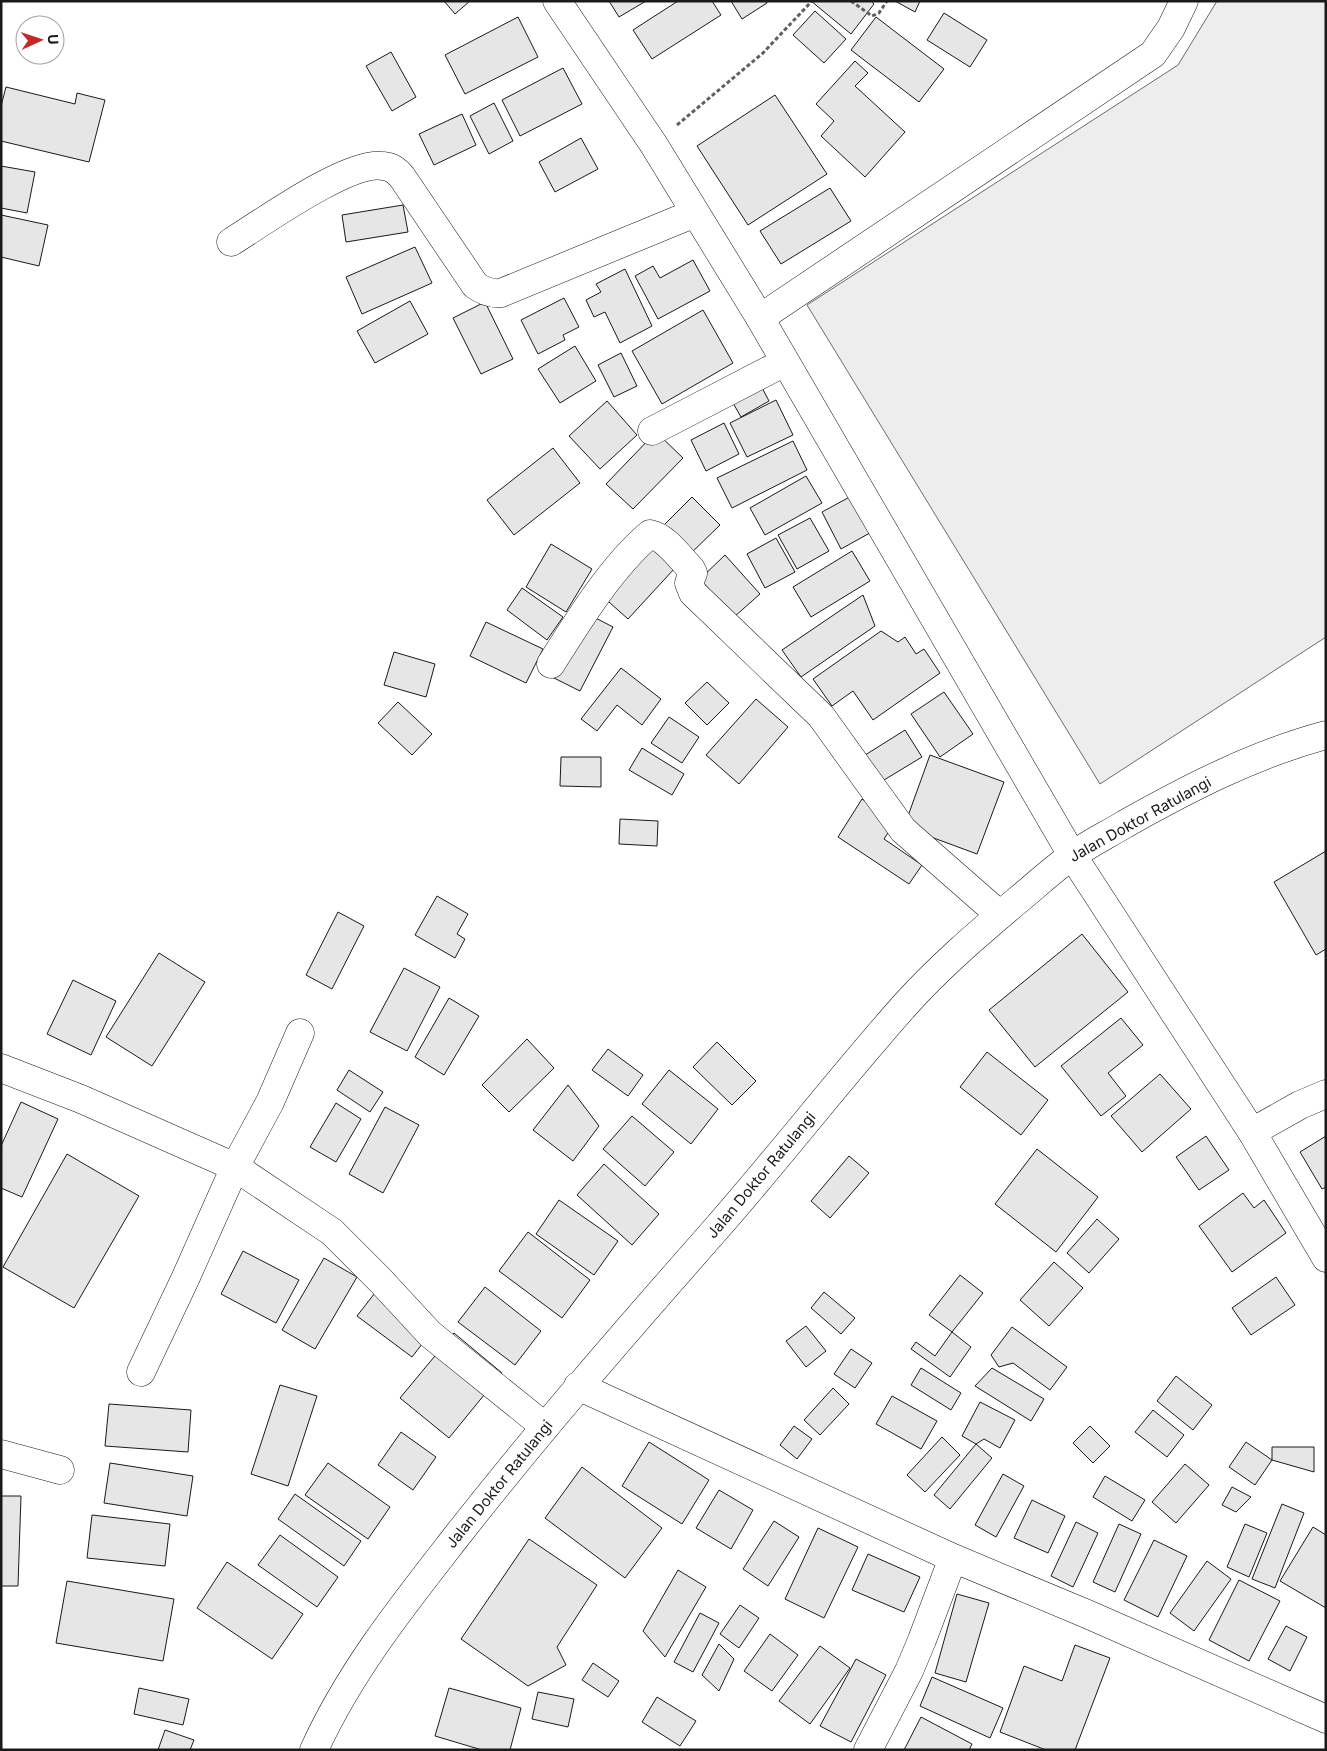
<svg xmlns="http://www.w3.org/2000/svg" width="1327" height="1751" viewBox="0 0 1327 1751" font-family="Inter,sans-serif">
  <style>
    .built { fill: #ededed; stroke: #6a6a6a }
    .building { fill: #e6e6e6; stroke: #1a1a1a }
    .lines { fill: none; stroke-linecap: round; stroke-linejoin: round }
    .minor-casing { stroke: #1a1a1a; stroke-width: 29 }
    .tertiary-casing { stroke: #1a1a1a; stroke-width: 29 }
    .trunk-casing { stroke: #1a1a1a; stroke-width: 29 }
    .path { stroke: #5f5f5f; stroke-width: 3; stroke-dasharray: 4 2.5; stroke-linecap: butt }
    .minor { stroke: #fff; stroke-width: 28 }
    .tertiary { stroke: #fff; stroke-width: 28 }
    .trunk { stroke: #fff; stroke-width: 28 }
    .labels { text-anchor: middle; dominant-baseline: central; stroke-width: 4; stroke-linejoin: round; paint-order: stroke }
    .street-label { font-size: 15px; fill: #1a1a1a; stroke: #fff }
  </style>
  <rect width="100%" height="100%" fill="#fff"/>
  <path class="built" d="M1217,1h109v636l-226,147 -293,-479 371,-240z"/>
  <path class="building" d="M444,1h26l-15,13z
    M609,1h37l-27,16z
    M678,1h34l9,14 -69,44 -19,-29z
    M731,1h35l1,2 -25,16z
    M811,1h60l3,3 -23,30z
    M895,1h25l-5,11z
    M815,11l31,28 -22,24 -31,-28z
    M944,13l43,27 -17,27 -43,-27z
    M518,17l20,40 -73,37 -20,-39z
    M876,17l68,52 -25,33 -68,-52z
    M391,52l25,45 -24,14 -26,-45z
    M855,61l13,12 -13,13 50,46 -40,45 -44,-41 13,-15 -18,-17z
    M563,68l19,36 -62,32 -18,-36z
    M6,87l69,17 2,-11 28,7 -16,62 -88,-21v-35z
    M775,95l52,79 -79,51 -51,-79z
    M494,103l19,38 -24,13 -19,-38z
    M462,114l14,31 -42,20 -15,-31z
    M581,138l17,31 -43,23 -16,-30z
    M1,166l34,6 -8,41 -26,-5z
    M830,188l21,33 -70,43 -21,-33z
    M403,205l5,27 -62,10 -4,-27z
    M1,215l47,10 -9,41 -38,-9z
    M415,247l17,36 -70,31 -16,-37z
    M693,260l17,31 -52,28 -23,-43 18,-10 7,12z
    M625,269l27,57 -32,17 -15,-31 -11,5 -8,-17 15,-8 -5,-8z
    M564,298l15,29 -16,8 2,5 -27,14 -17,-34z
    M410,301l18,33 -53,29 -18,-32z
    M485,302l28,57 -32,15 -28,-56z
    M703,310l30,53 -71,41 -30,-53z
    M575,346l21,35 -36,22 -22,-34z
    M621,353l16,33 -23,11 -16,-32z
    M758,380l11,21 -28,16 -12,-21z
    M776,400l17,35 -46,22 -17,-34z
    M607,401l30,34 -37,34 -31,-33z
    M724,423l15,31 -33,17 -15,-31z
    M656,432l27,26 -50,51 -27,-25z
    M793,441l14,29 -75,38 -15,-30z
    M553,448l27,35 -66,52 -27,-35z
    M806,476l16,27 -57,32 -15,-27z
    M857,493l20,36 -36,20 -19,-37z
    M692,497l28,28 -33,32 -27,-28z
    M810,518l19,33 -32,18 -19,-34z
    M776,538l19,34 -30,16 -18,-34z
    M551,544l41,25 -26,43 -40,-25z
    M647,544l27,25 -46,50 -28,-25z
    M852,551l18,30 -59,36 -18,-30z
    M725,555l35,39 -26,23 -34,-38z
    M522,588l41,29 -16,23 -40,-30z
    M863,595l12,31 -74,51 -19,-27z
    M582,611l31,16 -33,64 -30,-15z
    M486,622l57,27 -17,34 -56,-27z
    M881,631l17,11 7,-5 11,17 8,-5 16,24 -67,47 -20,-29 -21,15 -19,-27z
    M394,652l41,12 -9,33 -42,-12z
    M621,668l40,31 -19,26 -25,-20 -20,26 -16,-12z
    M707,682l22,21 -22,22 -22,-22z
    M944,692l29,42 -33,23 -29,-43z
    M756,699l32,28 -49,57 -33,-29z
    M398,702l34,32 -20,21 -34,-32z
    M669,717l30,20 -17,26 -31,-20z
    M905,730l17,27 -43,26 -17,-26z
    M642,748l42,26 -12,21 -43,-25z
    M930,755l74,27 -27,72 -73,-27z
    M561,757h40v30l-41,-1z
    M862,799l33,23 -11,17 38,26 -13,19 -71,-47z
    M620,819l38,2 -1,25 -38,-2z
    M1326,851v98l-10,6 -42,-73z
    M437,896l31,18 -11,20 8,5 -10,19 -40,-23z
    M338,912l26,14 -32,63 -26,-14z
    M1082,934l46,58 -93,75 -46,-57z
    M159,953l46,29 -53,84 -46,-29z
    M404,968l36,19 -33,64 -37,-19z
    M73,980l43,21 -25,54 -44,-21z
    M449,998l30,18 -35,59 -29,-18z
    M1121,1018l22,27 -35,28 18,23 -25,20 -40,-50z
    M527,1039l27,29 -45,44 -27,-27z
    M717,1042l39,39 -24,24 -39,-38z
    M608,1049l35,26 -15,21 -36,-26z
    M987,1052l61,48 -27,35 -61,-48z
    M349,1070l34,22 -13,20 -33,-22z
    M669,1070l49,39 -27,35 -49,-40z
    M1160,1074l31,35 -49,43 -31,-36z
    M568,1085l31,41 -26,35 -40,-31z
    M21,1102l37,17 -36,78 -21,-9v-42z
    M336,1103l25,16 -25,43 -26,-15z
    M385,1107l34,18 -36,68 -34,-19z
    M632,1116l42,36 -29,34 -42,-37z
    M1206,1136l23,34 -30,20 -23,-33z
    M1326,1136v51l-4,2 -22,-37z
    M1037,1149l61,48 -42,55 -61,-48z
    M67,1154l72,42 -65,112 -71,-41z
    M849,1156l20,17 -39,45 -19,-17z
    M604,1164l55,50 -27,31 -55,-50z
    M1243,1193l11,15 10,-8 22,33 -54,39 -33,-46z
    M559,1200l59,41 -24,34 -58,-41z
    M1097,1219l22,20 -30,34 -22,-20z
    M528,1232l62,48 -28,38 -63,-47z
    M243,1251l56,29 -23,43 -55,-29z
    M324,1258l33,19 -42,72 -33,-19z
    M1054,1262l29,26 -34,38 -29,-26z
    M960,1275l23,18 -31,39 -23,-17z
    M1276,1277l19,28 -44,30 -19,-27z
    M485,1287l56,44 -26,34 -57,-43z
    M378,1289l55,41 -21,27 -55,-41z
    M824,1292l31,26 -14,16 -30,-26z
    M806,1326l20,25 -20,16 -20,-26z
    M1012,1327l55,40 -17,23 -37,-27 -14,4 -8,-12z
    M952,1332l19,15 -21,30 -39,-28 5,-7 19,14z
    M454,1333l48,40 -53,65 -49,-40z
    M851,1349l21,14 -17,25 -21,-14z
    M921,1368l40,25 -10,17 -40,-25z
    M992,1368l52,31 -13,22 -56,-35z
    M1176,1376l36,29 -19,25 -36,-29z
    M280,1385l37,11 -29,90 -37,-12z
    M833,1388l16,16 -29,31 -16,-15z
    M892,1396l45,25 -16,28 -45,-25z
    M980,1402l35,18 -15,28 -16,-9 -8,5 -14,-8z
    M109,1404l82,6 -3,42 -83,-6z
    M1153,1410l31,25 -17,22 -32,-25z
    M794,1426l18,13 -15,20 -17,-14z
    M1090,1426l20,20 -17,17 -20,-20z
    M401,1432l35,25 -23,33 -35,-25z
    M942,1437l18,18 -35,37 -18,-17z
    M649,1442l60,38 -27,44 -60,-38z
    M1246,1442l26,18 -17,25 -26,-18z
    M976,1444l16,14 -42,51 -16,-14z
    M1272,1447h42v25l-42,-12z
    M110,1463l83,13 -6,40 -83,-13z
    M328,1463l62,44 -22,32 -63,-44z
    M1185,1464l24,21 -33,38 -24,-21z
    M582,1467l80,61 -37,50 -80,-60z
    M1003,1474l21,12 -28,51 -21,-12z
    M1105,1476l40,24 -13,21 -39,-24z
    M1232,1487l19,10 -15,15 -14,-7z
    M719,1490l34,20 -22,39 -35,-21z
    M295,1494l66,47 -17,25 -66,-47z
    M1,1496h20l-3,90h-17z
    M1032,1500l33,16 -17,37 -34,-15z
    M1282,1504l22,9 -29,75 -23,-9z
    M92,1515l78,9 -5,42 -78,-8z
    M774,1521l25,16 -31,49 -25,-17z
    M1076,1522l22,11 -25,54 -22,-11z
    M1119,1524l22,10 -26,58 -22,-10z
    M1245,1524l22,9 -18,44 -22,-10z
    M1313,1527l13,8v73l-46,-27z
    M818,1528l40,19 -34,71 -39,-19z
    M280,1535l58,42 -21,30 -59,-42z
    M529,1539l68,46 -40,62 9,18 -38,21 -67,-47z
    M1154,1540l33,16 -29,61 -34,-17z
    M868,1554l52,23 -16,35 -52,-22z
    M1207,1561l24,18 -37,52 -24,-18z
    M227,1562l76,52 -31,45 -75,-51z
    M678,1570l28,17 -41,70 -22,-26z
    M1239,1580l41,21 -31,60 -40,-21z
    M67,1581l107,18 -11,62 -107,-18z
    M957,1594l32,9 -23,79 -31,-9z
    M740,1605l19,13 -20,30 -19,-14z
    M700,1613l19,10 -26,49 -19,-10z
    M1286,1626l21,11 -17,34 -22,-12z
    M770,1634l28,21 -26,36 -28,-20z
    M719,1644l15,15 -15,32 -17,-16z
    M1075,1645l35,13 -35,92h-29l-46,-18 24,-66 38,15z
    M820,1646l30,22 -40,56 -31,-23z
    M856,1659l30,16 -35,67 -31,-16z
    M593,1663l26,18 -11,16 -26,-17z
    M932,1677l71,31 -13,30 -70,-32z
    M139,1688l50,11 -6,26 -49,-11z
    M449,1688l72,20 -11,42h-28l-47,-14z
    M538,1692l36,7 -6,28 -36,-8z
    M657,1697l39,24 -16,25 -38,-24z
    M921,1717l51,27 -3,6h-65z
    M165,1730l29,10 -4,10h-32z"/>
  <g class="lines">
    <g class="minor-casing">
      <path id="minor" d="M231,242c31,-19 118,-82 152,-76 9,1 13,4 19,11l73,108c8,6 16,9 26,8l194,-80
        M760,318l393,-264 18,-26 13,-27
        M652,431l133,-69
        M551,664c27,-43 60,-97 99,-130 16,3 30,24 41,35l2,4 -4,10 4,10 128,123 82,114 97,85
        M1,1068l80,31 154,68 97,65 48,48 50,54 114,92
        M1252,1132l48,-27 26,-11
        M141,1372l45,-95 49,-110 35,-65 30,-69
        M578,1386l375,172 134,56 239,105
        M1,1454l59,16
        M868,1750l41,-79 13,-31 31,-82"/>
    </g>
    <g class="tertiary-casing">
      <path id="tertiary" d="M557,1l97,144 106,173 312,537 180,277 74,126"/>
    </g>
    <g class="trunk-casing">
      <path id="trunk" d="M314,1750c36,-79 89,-145 142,-213 83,-106 171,-207 260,-308 65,-74 124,-151 189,-224 35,-39 74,-72 113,-105 17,-14 33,-29 51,-42 17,-13 38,-23 56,-34 64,-36 130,-70 201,-89"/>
    </g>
    <path class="path" d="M851,1l21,15 7,-3 8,-12
      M677,125l86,-72 49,-52"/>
    <use href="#minor" class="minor"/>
    <use href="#tertiary" class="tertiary"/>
    <use href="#trunk" class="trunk"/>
  </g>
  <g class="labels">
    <g class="street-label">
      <text transform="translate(1140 819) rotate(-29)">Jalan Doktor Ratulangi</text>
      <text transform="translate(761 1175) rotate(-50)">Jalan Doktor Ratulangi</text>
      <text transform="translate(499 1484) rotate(-51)">Jalan Doktor Ratulangi</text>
    </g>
  </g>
  <rect width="1327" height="1751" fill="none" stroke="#1a1a1a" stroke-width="5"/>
  <g transform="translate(40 40) rotate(87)"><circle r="24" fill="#ffffff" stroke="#a3a3a3"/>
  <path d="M0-4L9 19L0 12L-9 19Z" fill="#c62828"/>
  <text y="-8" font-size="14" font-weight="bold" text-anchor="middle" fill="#1a1a1a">U</text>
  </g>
</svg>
